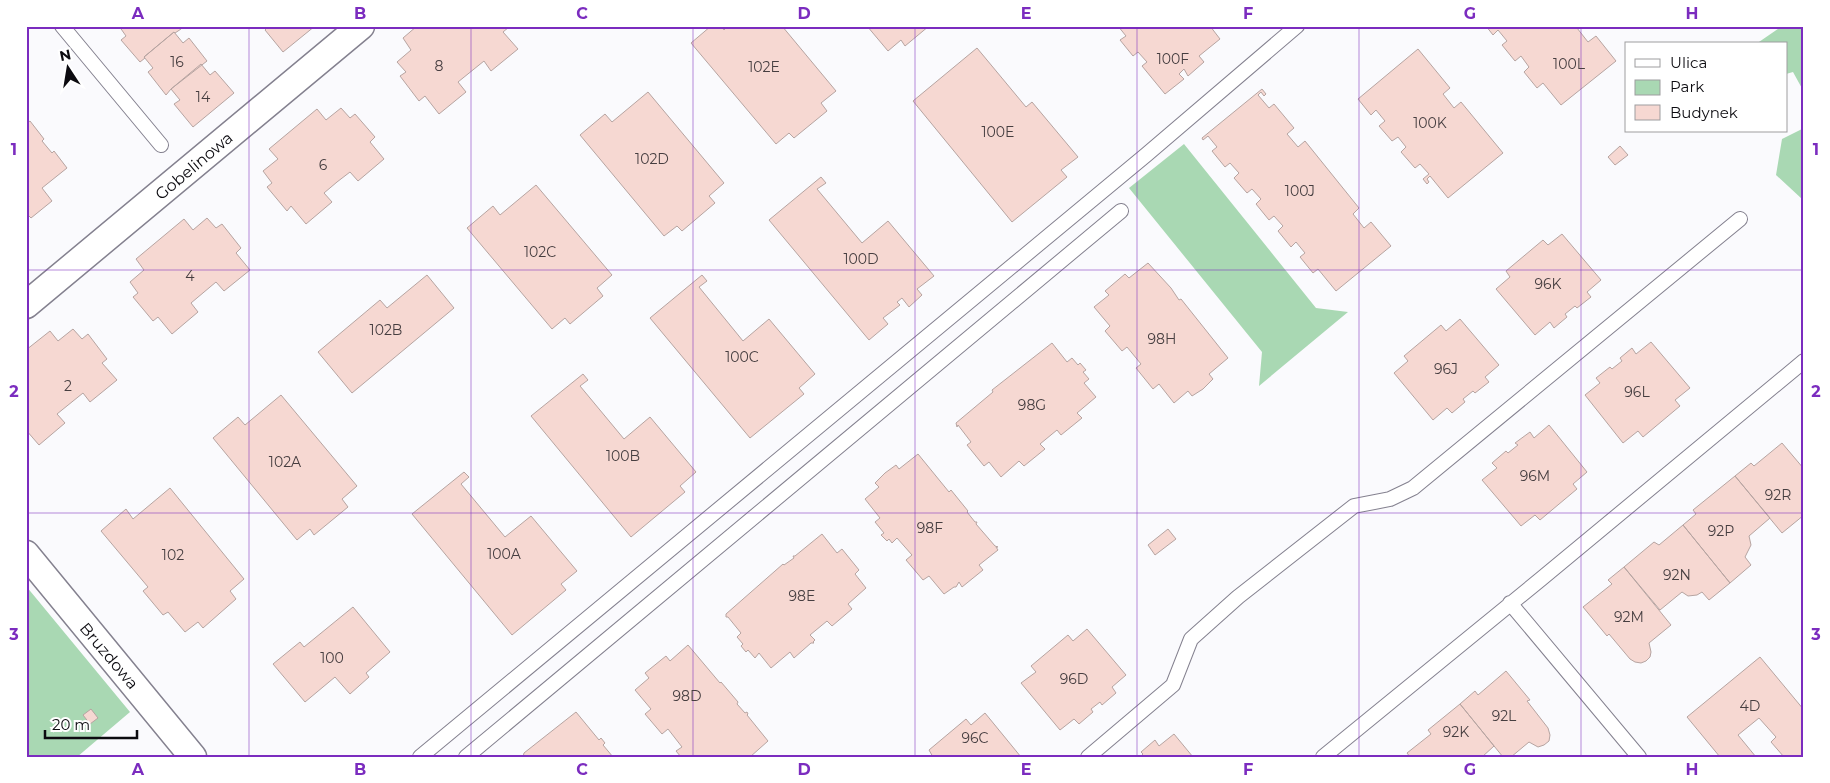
<svg xmlns="http://www.w3.org/2000/svg" width="1830" height="783" viewBox="0 0 1830 783" font-family="Montserrat,sans-serif">
  <style>
    .green { fill: #a9d8b3 }
    .building { fill: #f6d8d2; stroke: #b6a4a1 }
    .lines { fill: none; stroke-linecap: round; stroke-linejoin: round }
    .lane-casing { stroke: #84818f; stroke-width: 16 }
    .street-casing { stroke: #84818f; stroke-width: 29 }
    .lane { stroke: #fff; stroke-width: 14 }
    .street { stroke: #fff; stroke-width: 26 }
    .grid { fill: none; stroke: #7b2cbf; stroke-width: 1; stroke-opacity: 0.55 }
    .labels { text-anchor: middle; dominant-baseline: central; stroke-width: 5; stroke-linejoin: round; paint-order: stroke }
    .number-label { font-size: 14px; fill: #463e40 }
    .street-label { font-size: 16px; fill: #0c0b10; stroke: #fff }
    .neatline { fill: none; stroke: #7b2cbf; stroke-width: 2 }
    .grid-label { font-size: 16px; text-anchor: middle; font-weight: bold; fill: #7b2cbf }
  </style>
  <rect width="100%" height="100%" fill="#fafafd"/>
  <path class="green" d="M1782,26h22v66l-11,-20 -7,2v-30h-30z
    M1804,128v70l-2,1 -26,-24 6,-36z
    M1184,144l132,164 32,4 -89,74 3,-34 -133,-164z
    M26,586l104,126 -53,45h-51z"/>
  <path class="building" d="M119,26h60l2,3 -6,4 -1,-1 -30,25 1,1 -5,4 -19,-22 5,-4z
    M269,26h46l-32,26 -18,-22z
    M417,26h91l1,1 -6,5 15,17 -27,22 -7,-10 -26,21 8,10 -27,22 -14,-18 -6,5 -19,-25 6,-4 -9,-10 14,-12 -8,-12z
    M711,26h10l3,4 4,-4h54l54,65 -15,12 6,8 -33,27 -5,-5 -13,11 -85,-101z
    M867,26h62l-24,20 -4,-6 -13,11z
    M1118,26h92l10,13 -21,17 5,6 -16,14 -4,-7 -5,5 5,5 -19,15 -23,-28 5,-4 -9,-10 -5,4 -13,-16 6,-4z
    M1486,26h93l-2,2 11,14 8,-6 20,25 -55,44 -18,-22 -6,5 -13,-16 5,-5 -8,-11 -6,5 -13,-16 5,-4 -9,-11 -5,5z
    M174,32l9,11 6,-5 18,23 -36,28 -5,6 -18,-23 5,-4 -9,-11z
    M977,48l49,59 6,-5 46,55 -17,13 6,7 -55,45 -99,-121z
    M1418,49l32,39 -7,6 11,14 7,-6 42,51 -55,45 -18,-22 -3,3 2,3 -2,2 -4,-5 6,-5 -9,-10 -5,4 -14,-16 5,-5 -8,-10 -6,4 -13,-15 6,-5 -9,-11 -5,5 -13,-16z
    M201,64l9,11 5,-4 19,22 -41,34 -19,-23 6,-4 -9,-11z
    M1262,89l4,5 -2,2 -3,-4 -3,3 11,13 5,-4 20,24 -7,6 11,13 7,-6 54,67 -6,6 11,14 7,-6 20,24 -55,45 -18,-22 -5,4 -13,-16 5,-4 -9,-11 -5,5 -13,-16 5,-5 -9,-10 -5,4 -13,-16 5,-5 -9,-10 -5,4 -13,-15 5,-5 -9,-10 -5,4 -13,-16 5,-4 -9,-11 -5,4 -1,-2z
    M648,92l76,91 -15,13 6,7 -33,28 -5,-5 -13,10 -84,-101 25,-21 7,8z
    M341,108l9,10 5,-4 20,23 -5,5 14,17 -26,22 -8,-9 -13,10 -13,11 8,9 -26,22 -15,-18 -4,5 -20,-24 5,-4 -9,-12 15,-12 -9,-10 48,-40 9,11z
    M30,121l14,18 -2,2 10,12 2,-2 13,17 -25,20 10,13 -21,17 -2,-2 -3,2v-94z
    M1620,146l8,9 -13,10 -7,-8z
    M821,177l5,6 -9,6 45,54 26,-22 46,55 -17,13 5,6 -13,12 -7,-9 -5,4 3,3 -17,13 5,6 -19,16 -100,-120z
    M536,185l76,90 -15,13 6,8 -33,28 -5,-6 -13,11 -85,-101 26,-22 7,9z
    M207,218l9,10 6,-4 19,24 -5,5 14,17 -26,21 -8,-9 -25,21 7,9 -26,22 -14,-17 -5,4 -20,-24 5,-4 -8,-11 14,-12 -8,-11 48,-40 9,11z
    M1562,234l39,46 -14,12 4,5 -14,11 -2,-2 -10,8 2,3 -13,11 -4,-6 -15,13 -39,-46 14,-12 -4,-6 37,-31 5,5z
    M1148,263l23,25 8,12 2,-1 47,59 -19,16 4,5 -10,10 -11,7 -4,-5 -14,12 -15,-19 -6,5 -17,-21 5,-4 -14,-17 -5,4 -17,-20 5,-5 -16,-19 15,-12 -4,-4 20,-17 4,4z
    M427,275l27,33 -102,85 -34,-41 62,-52 7,8z
    M702,275l5,6 -8,6 44,54 26,-22 46,55 -16,14 5,6 -54,44 -100,-120z
    M1460,319l39,46 -14,12 4,5 -14,11 -2,-2 -10,8 2,3 -13,11 -5,-5 -14,12 -39,-47 14,-12 -4,-5 37,-31 5,6z
    M73,329l9,10 6,-5 19,25 -5,4 15,17 -27,22 -7,-9 -26,21 8,9 -26,22 -13,-15v-80l24,-19 8,10z
    M1651,342l39,46 -15,12 5,6 -37,31 -5,-6 -15,12 -38,-48 15,-12 -4,-5 14,-11 2,2 10,-8 -2,-3 12,-10 4,6z
    M1052,343l15,19 5,-4 6,7 2,-2 6,7 -3,2 6,7 -5,4 12,14 -19,16 5,5 -21,17 -4,-5 -17,14 5,5 -21,17 -5,-5 -18,16 -12,-15 -5,4 -17,-21 4,-3 -13,-17 -1,2 -1,-4 37,-31 -1,-2z
    M583,374l5,6 -8,6 44,53 26,-22 46,55 -16,14 5,6 -54,45 -100,-121z
    M281,395l76,91 -15,13 6,8 -34,28 -4,-6 -13,11 -84,-102 25,-21 7,8z
    M1549,425l38,47 -14,12 4,5 -37,31 -5,-5 -14,11 -39,-46 15,-12 -5,-5 14,-12 2,2 10,-8 -3,-2 15,-11 4,6z
    M1782,443l22,26v46l-22,18 -47,-57 16,-13 3,3z
    M918,454l31,38 2,-2 17,21 -1,1 8,10h2l-1,2 19,22 3,1h-2l2,3 -19,15 4,5 -21,17 -3,-5 -3,5h-2l-10,7 -15,-18 -6,4 -17,-20 6,-5 -15,-17 -5,5 -3,-4 -2,2 -6,-6 3,-2 -9,-11 5,-4 -15,-19 14,-12 -4,-4 10,-10 11,-8 3,4z
    M464,472l5,5 -8,7 44,53 26,-21 46,55 -16,13 5,6 -54,45 -100,-121z
    M1735,476l35,42 -21,18 2,9 -6,12 6,8 -21,18 -47,-58 13,-11 -3,-4z
    M170,488l74,91 -14,12 6,8 -33,29 -5,-6 -13,10 -17,-20 -5,3 -20,-24 5,-4 -47,-56 25,-22 7,10z
    M1683,525l47,58 -21,17 -7,-8 -5,3 -9,1 -6,-4 -22,18 -36,-43 30,-25 5,3z
    M1168,529l8,10 -21,16 -7,-10z
    M822,534l15,19 5,-4 17,21 -4,4 11,14 -18,16 4,5 -20,17 -5,-5 -17,14 5,5 -2,2 1,1h-3l-17,15 -4,-6 -19,16 -12,-15 -4,5 -7,-8 -2,2 -5,-6 2,-2 -6,-7 4,-4 -13,-16h-2v-3l57,-50 1,1 10,-7 -1,-2h2z
    M1624,567l47,58 -22,18 2,9 -1,5 -4,4 -5,2 -6,-1 -5,-3 -21,-25 -2,2 -24,-29 29,-23 -4,-4z
    M353,607l37,45 -24,21 3,4 -19,17 -15,-17 -30,25 -32,-38 27,-22 4,5z
    M1087,629l39,46 -14,12 4,6 -14,12 -2,-3 -9,7 2,3 -14,12 -5,-5 -14,11 -39,-47 15,-11 -5,-6 37,-31 5,6z
    M688,645l32,38 1,-1 17,20 -1,2 8,9 2,-1 1,2 -1,1 21,26 -18,16h-69l-5,-6 6,-4 -14,-18 -6,5 -17,-20 6,-5 -16,-19 14,-12 -4,-5 21,-17 4,5z
    M1760,657l44,53v47h-20l-13,-15 5,-5 -17,-19 -21,17 18,22h-36l-33,-40z
    M1506,671l24,29 -3,1 21,27 2,7 -1,6 -5,4 -6,2 -9,-5 -18,15h-8l-43,-53 15,-13 3,4z
    M1460,704l34,42 -12,11h-72l-3,-4 24,-19 -3,-4z
    M91,709l7,9 -8,6 -7,-9z
    M576,712l23,28 2,-2 4,5 -2,2 10,12h-90l1,-4z
    M985,713l36,44h-88l-4,-7 37,-31 5,6z
    M1174,734l19,23h-53l3,-3 -2,-2 14,-12 4,6z"/>
  <g class="lines">
    <g class="lane-casing">
      <path id="lane" d="M62,26l99,119
        M1510,603l129,154
        M420,757l726,-602 151,-129
        M466,757l655,-546
        M1088,757l85,-72 18,-46 47,-42 116,-91 36,-7 23,-11 327,-269
        M1323,757l218,-178 263,-218"/>
    </g>
    <g class="street-casing">
      <path id="street" d="M26,305l335,-279
        M26,554l167,203"/>
    </g>
    <use href="#lane" class="lane"/>
    <use href="#street" class="street"/>
  </g>
  <path class="grid" d="M249,26v731M471,26v731M693,26v731M915,26v731M1137,26v731M1359,26v731M1581,26v731M26,270h1778M26,513h1778"/>
  <g class="labels">
    <g class="number-label">
      <text x="1173" y="59">100F</text>
      <text x="177" y="62">16</text>
      <text x="1569" y="64">100L</text>
      <text x="439" y="66">8</text>
      <text x="764" y="67">102E</text>
      <text x="203" y="97">14</text>
      <text x="1430" y="123">100K</text>
      <text x="998" y="132">100E</text>
      <text x="652" y="159">102D</text>
      <text x="323" y="165">6</text>
      <text x="1300" y="191">100J</text>
      <text x="540" y="252">102C</text>
      <text x="861" y="259">100D</text>
      <text x="190" y="276">4</text>
      <text x="1548" y="284">96K</text>
      <text x="386" y="330">102B</text>
      <text x="1162" y="339">98H</text>
      <text x="742" y="357">100C</text>
      <text x="1446" y="369">96J</text>
      <text x="68" y="386">2</text>
      <text x="1637" y="392">96L</text>
      <text x="1032" y="405">98G</text>
      <text x="623" y="456">100B</text>
      <text x="285" y="462">102A</text>
      <text x="1535" y="476">96M</text>
      <text x="1778" y="495">92R</text>
      <text x="930" y="528">98F</text>
      <text x="1721" y="531">92P</text>
      <text x="504" y="554">100A</text>
      <text x="173" y="555">102</text>
      <text x="1677" y="575">92N</text>
      <text x="802" y="596">98E</text>
      <text x="1629" y="617">92M</text>
      <text x="332" y="658">100</text>
      <text x="1074" y="679">96D</text>
      <text x="687" y="696">98D</text>
      <text x="1750" y="706">4D</text>
      <text x="1504" y="716">92L</text>
      <text x="1456" y="732">92K</text>
      <text x="975" y="738">96C</text>
    </g>
    <g class="street-label">
      <text transform="translate(194 166) rotate(-40)">Gobelinowa</text>
      <text transform="translate(109 656) rotate(50)">Bruzdowa</text>
    </g>
  </g>
  <rect width="1830" height="783" fill="none" stroke="#ffffff" stroke-width="55"/>
  <rect x="1625" y="42" width="162" height="90" fill="#ffffff" stroke="#9e9d9f"/>
  <rect x="1635" y="59" width="25" height="8" fill="#ffffff" stroke="#9e9d9f"/>
  <text x="1670" y="68" font-size="15" fill="#0c0b10">Ulica</text>
  <rect x="1635" y="80" width="25" height="15" fill="#a9d8b3" stroke="#9e9d9f"/>
  <text x="1670" y="92" font-size="15" fill="#0c0b10">Park</text>
  <rect x="1635" y="105" width="25" height="15" fill="#f6d8d2" stroke="#9e9d9f"/>
  <text x="1670" y="118" font-size="15" fill="#0c0b10">Budynek</text>
  <g transform="translate(68 68) rotate(348)" stroke="#ffffff" stroke-width="4" paint-order="stroke">
  <path d="M0-4L9 19L0 12L-9 19Z" fill="#0c0b10"/>
  <text y="-8" font-size="14" font-weight="bold" text-anchor="middle" fill="#0c0b10">N</text>
  </g>
  <path d="M45 730v8h92v-8" fill="none" stroke="#0c0b10" stroke-width="2.5"/>
  <text x="52" y="730" font-size="15" fill="#0c0b10" stroke="#ffffff" stroke-width="4" paint-order="stroke">20 m</text>
  <rect x="28" y="28" width="1774" height="728" class="neatline"/>
  <g class="grid-label">
    <text x="138" y="19">A</text>
    <text x="360" y="19">B</text>
    <text x="582" y="19">C</text>
    <text x="804" y="19">D</text>
    <text x="1026" y="19">E</text>
    <text x="1248" y="19">F</text>
    <text x="1470" y="19">G</text>
    <text x="1692" y="19">H</text>
    <text x="14" y="155">1</text>
    <text x="1816" y="155">1</text>
    <text x="14" y="397">2</text>
    <text x="1816" y="397">2</text>
    <text x="14" y="640">3</text>
    <text x="1816" y="640">3</text>
    <text x="138" y="775">A</text>
    <text x="360" y="775">B</text>
    <text x="582" y="775">C</text>
    <text x="804" y="775">D</text>
    <text x="1026" y="775">E</text>
    <text x="1248" y="775">F</text>
    <text x="1470" y="775">G</text>
    <text x="1692" y="775">H</text>
  </g>
</svg>
